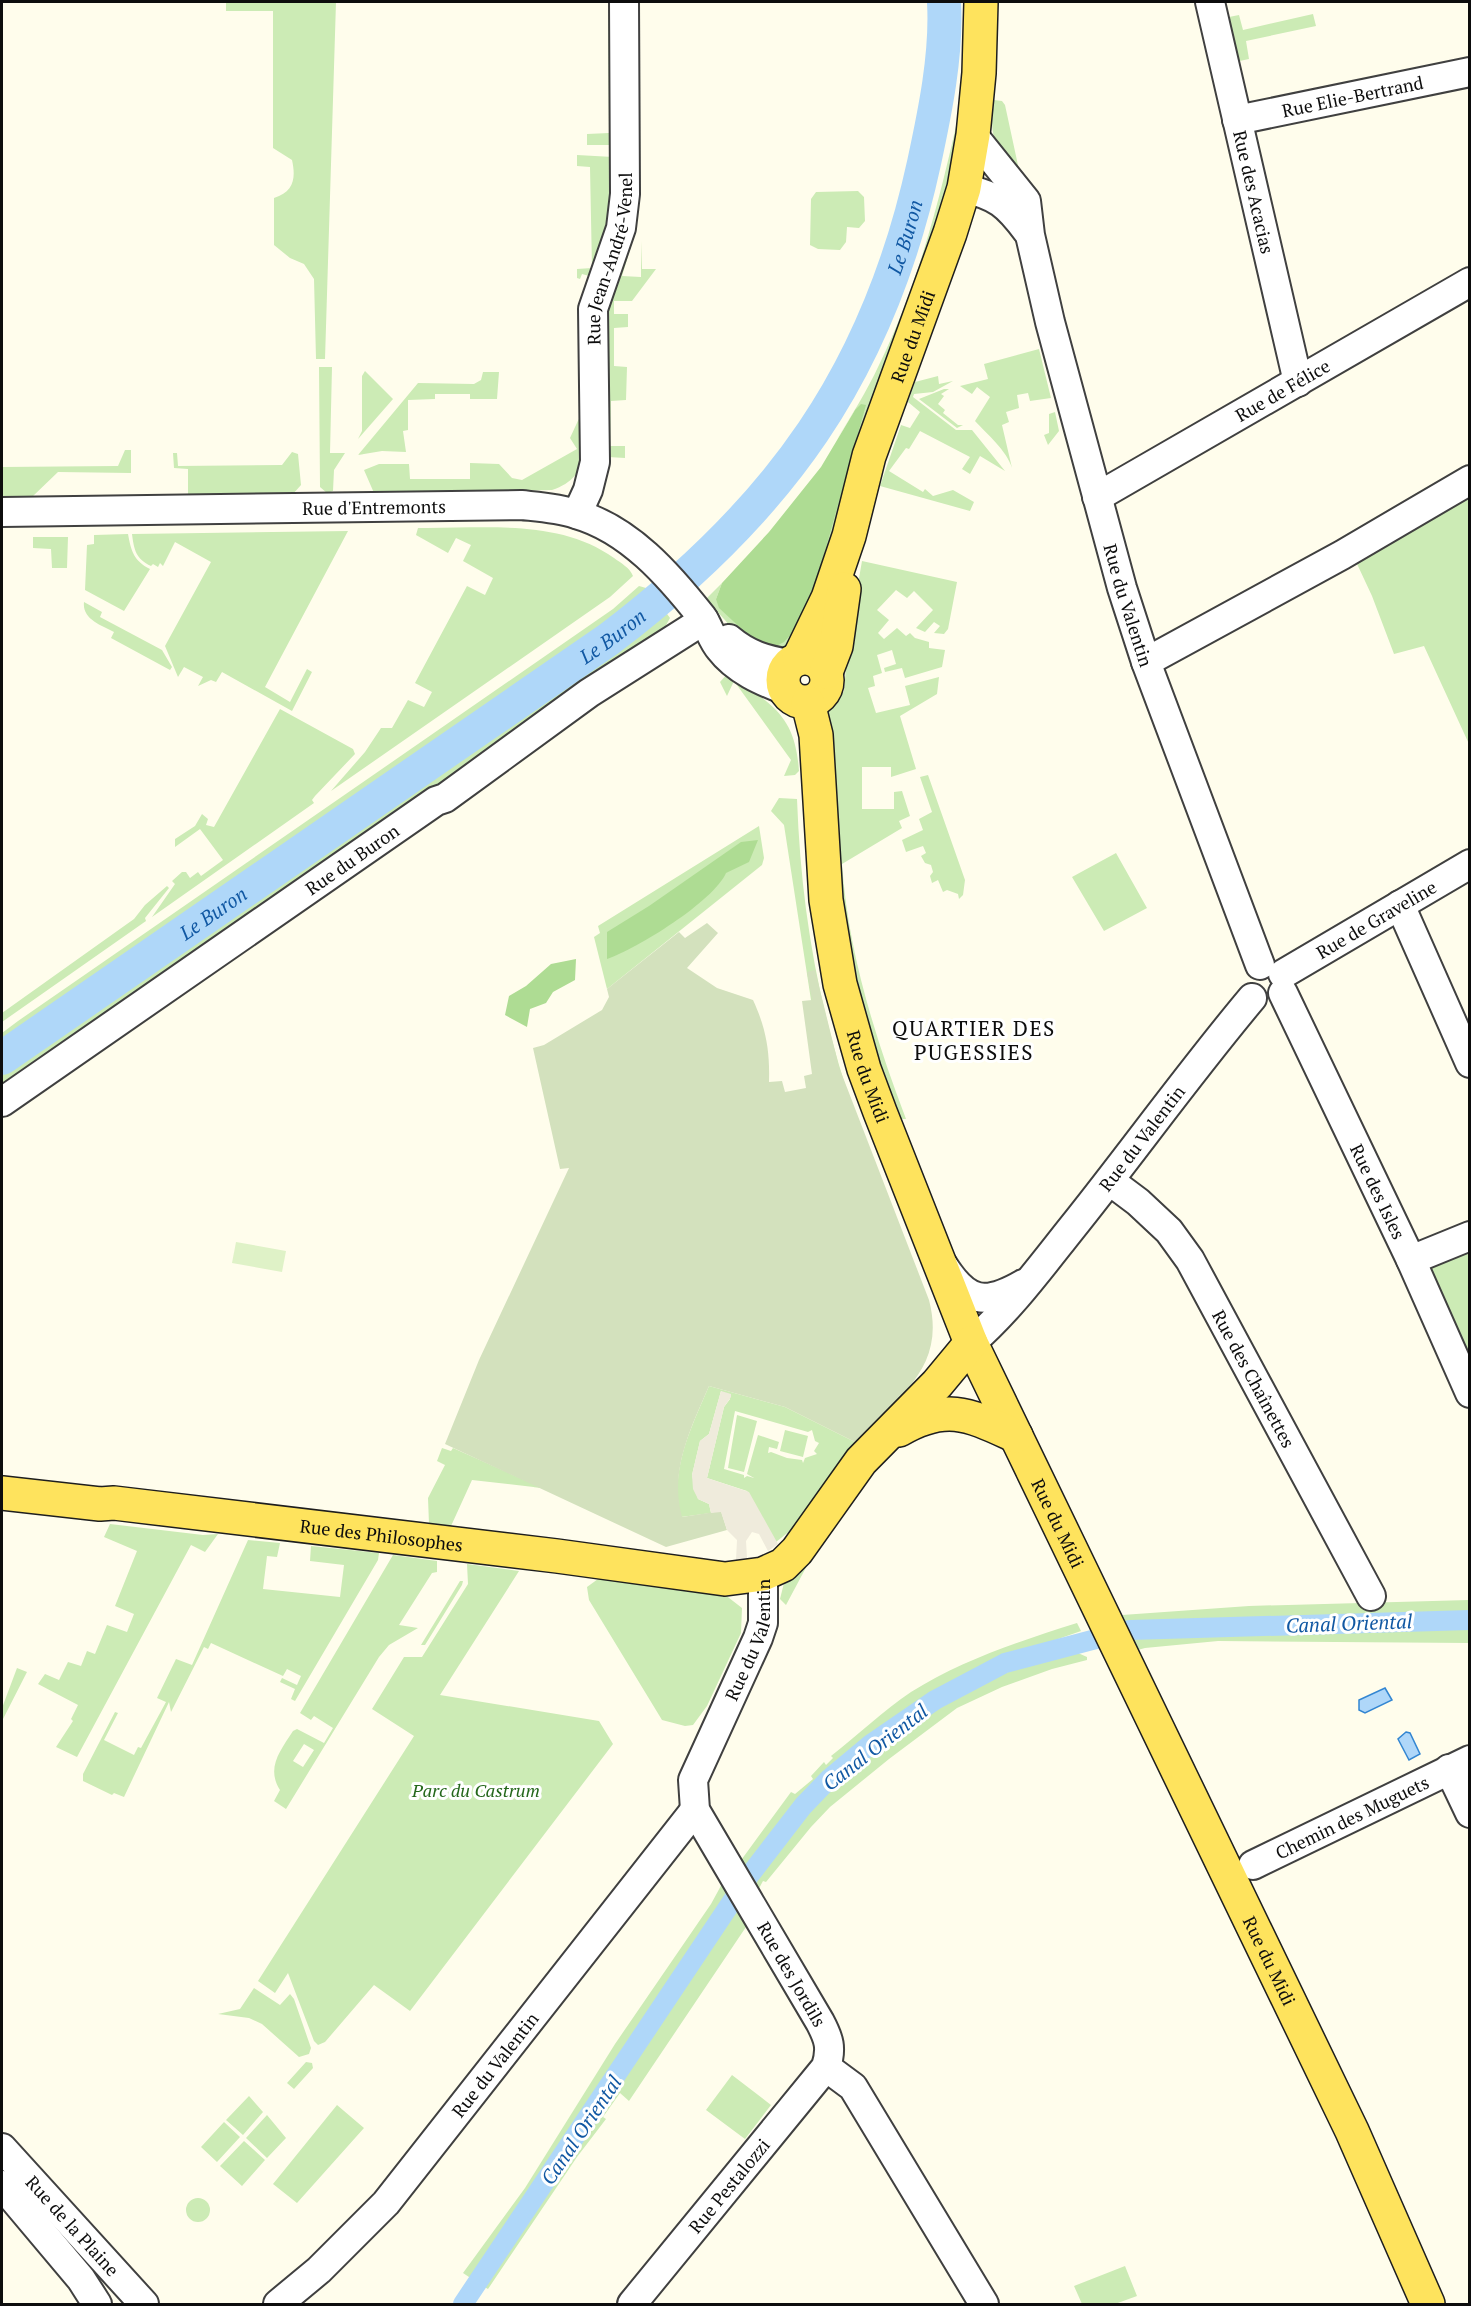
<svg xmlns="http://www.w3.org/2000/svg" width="1471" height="2306" viewBox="0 0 1471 2306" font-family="'PT Serif',serif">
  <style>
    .green { fill: #ccebb5; fill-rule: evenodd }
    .forest { fill: #aedc93 }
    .cemetery { fill: #d3e1bd }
    .pitch { fill: #dff2c7 }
    .plaza { fill: #efebdc }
    .water { fill: #afd7f9; stroke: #3386d2; stroke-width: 1.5 }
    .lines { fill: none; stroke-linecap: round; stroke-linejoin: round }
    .canal { stroke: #afd7f9; stroke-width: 20 }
    .river { stroke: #afd7f9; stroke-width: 34 }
    .minor-casing { stroke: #404040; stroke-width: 32 }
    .major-casing { stroke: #1e1e1e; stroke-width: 36 }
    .minor { stroke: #fff; stroke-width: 28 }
    .major { stroke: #fee35d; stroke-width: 33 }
    .labels { text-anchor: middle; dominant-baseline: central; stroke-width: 6; stroke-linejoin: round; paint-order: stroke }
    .street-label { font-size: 18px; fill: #0d0d0d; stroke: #fff }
    .park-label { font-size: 18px; font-style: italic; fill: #24671b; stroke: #fff }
    .water-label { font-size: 20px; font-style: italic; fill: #1158a3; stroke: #fff }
    .quarter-label { font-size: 21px; letter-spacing: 1.5px; fill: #0d0d0d; stroke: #fff }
  </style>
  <rect width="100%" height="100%" fill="#fffdec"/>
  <path class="green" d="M226,2h110l-11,357h-9l-2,-80 -10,-15 -14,-6 -16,-13v-47c20,-6 22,-20 18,-38l-19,-12v-137h-47z
    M608,2h7l1,143h-29v-11l22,-1z
    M1313,14l3,12 -70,15 3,18 -19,4 -11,-44 20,-4 4,15z
    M962,99l-14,90 -10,36 -88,240 -17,65 -15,79 -36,44 -41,-15 -35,-39 16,-16 -6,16 97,-5 42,-184 -19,31c15,-25 31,-50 43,-76 41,-84 63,-174 83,-266z
    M994,100l8,1 3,4 14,65c-26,-29 -30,-30 -25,-70z
    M577,155l36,2 4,34 -24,86 -11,-3 -2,5 -3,-1v-9l15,-1 -2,-101 -13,-1z
    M858,191l6,6 1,24 -6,7 -12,-1 -1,15 -6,8 -22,-1 -8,-4 1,-46 5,-7z
    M629,240h4l-11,36 19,1v-36l1,28h14l-24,32h-18v13h14v13l-14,1v38l13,1 -1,33 -15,1 -1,45h15v12l-17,-1v-143l3,-20z
    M581,302l5,150c-6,20 -13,31 -34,38l-178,3 -10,-23 15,-6h30l1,15h60v-16l29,1 13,14 10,2 55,-31 -7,-11 12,-26 -1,-103 -4,-3z
    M1039,349l12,49 -21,3 -2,-8 -11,2 2,13 -13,4 3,10 -7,3 10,43c-5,-17 -25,-34 -37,-47l15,-24 -13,-10 -5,7 -12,-8 28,-7 -4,-15z
    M319,367h13l-2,86h15l-11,17 -1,21 -6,2 -7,-6z
    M365,371l28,28 -35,40 4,-8v-55z
    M483,372h16l-2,27h-27v-5h-35v5l-27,1v30l-5,1 3,21 -24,-1 -24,4 60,-72 56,1 7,-4z
    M938,376l1,8 14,-3 -20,11 -19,2 -1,3 43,33h16l33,41 -25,-15 -10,18 -8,-5 8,-12 -50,-26 -11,18 -3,-1 -17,23 34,21 2,-3 8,7 20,-6 21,12 -4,9 -90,-25 21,-61 9,3 10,-16 -12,-10 7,-20z
    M944,389h5l-8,5 3,2 -6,8 7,6 -2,3 15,12h5l-6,3 -38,-29z
    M1055,412l4,19 -11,14 -4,-10 5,-2v-19z
    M125,450h6v23l-73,-1 -26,25h-30v-30l116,-1z
    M292,452l6,2 3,31 -8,9 -120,1 15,-1v-25l-14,-1 -1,-15h4l1,13 104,-1z
    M1469,480v264l-45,-98 -30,8 -22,-58 -21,-45z
    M418,528c65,1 140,-10 196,30 7,5 16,10 19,18l-23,21 -279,194 34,-39 16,-24h11l16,-28 16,7 8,-15 -17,-9 52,-97 18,9 8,-17 -30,-17 8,-16 -15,-7 -8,15 -32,-18z
    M348,531l-83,156 25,15 17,-33 5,3 -20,39 -70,-39 -6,10 -5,-2 -13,6 5,-9 -19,-10 -6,10 -13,-31 46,-84 -36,-20 -12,24 -3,-3 -2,4 -5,-3 -2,2c-15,-7 -17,-16 -19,-32z
    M128,534c3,17 6,27 22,35l-26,42 -39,-21 2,-45 7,-1v-9z
    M33,537h35l-1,31h-15l-1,-19 -18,-1z
    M862,561l95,21 -9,47 -4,5 -10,-1 6,-7 -6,-4 -9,10 -9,-4 17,-18 -19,-19 -7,7 -11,-8 -19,20 12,10 -11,13 6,6 13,-11 9,8 4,-3 5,5 14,4v6l16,2 -3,17 -37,11 -3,-10 -17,4 -1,-4 12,-4 -4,-14 -15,5 5,18 -9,3 2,10 -7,2 8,25 34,-8 -5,-19 34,-9 -2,17 -37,22 16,53 -25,8v-10h-29v42h32v-17l8,-1 8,25 -11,5 3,7 -60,36c6,88 33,173 64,255h-9c-17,-46 -32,-92 -42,-141 -18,-83 -22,-170 -30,-255l4,-12 15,-20 4,-50z
    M639,586l7,2 7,8 -14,11 -637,443v-17l16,-12 595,-412z
    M84,602l18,10 -2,5 62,33 10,17 -2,3 -59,-32 3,-6c-13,-7 -32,-13 -30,-30z
    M662,607l8,11 -11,20 -657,449v-19z
    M728,673c43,32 67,40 71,98l-4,4 -11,1 7,-16 -57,-79 -7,15 -7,-14z
    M280,709l73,40 2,5 -40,42 -3,4 2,3 -162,114 23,-33 -3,-3 10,-9h4l4,6 8,-6 3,4 22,-16 -23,-31 -25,18v-8l20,-13 7,-12 6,5 -2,6 8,2z
    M928,775l37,105 -2,15 -4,4 -1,-5 -11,-4 -4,2 -5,-12 -6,3 -2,-7 3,-4 -2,-7 -6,-2 -4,-7 5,-3 -3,-7 -17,6 -4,-12 21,-10 -4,-11 13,-7 -12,-35z
    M779,798l18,1c4,110 21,208 57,313l-43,-112 -27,-175 -13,-14z
    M759,826l5,32 -2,7 -155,124 -13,-52 6,-4 -2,-7z
    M1116,853l31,55 -43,23 -32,-54z
    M167,886l2,2 -24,30 1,3 -144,101v-9l132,-94 11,-14z
    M1469,1243v135l-47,-108z
    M709,1386l76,21 72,36 -66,87 -15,12 -29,-51 -40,-13 17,-71 6,-8 -9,-8 -12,43 -9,7 -8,34 6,24 11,5 2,9 -30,4c-12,-46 10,-89 28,-131zM735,1411l73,21 4,-2 3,11 4,2 -5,8 3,3 -12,4 -2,5 -1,-3 -15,-2 -16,-6 -3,1 1,-6 8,2 2,-7 -21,-7 -11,39 7,4 -7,-2 -3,2v-3l-20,-6z
    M737,1415l20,6 -13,51 -16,-4z
    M785,1430l23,6 -5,21 -23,-6z
    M442,1448l9,3 2,-3 89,40 -70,-8 -21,46 -22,-2 -1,-26 17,-33 -8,-4z
    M110,1524l93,11 15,-1 -13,18 -14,-7 -114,212 -21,-10 17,-26 -2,-2 7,-14 -40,-21 7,-10 14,6 9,-18 13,4 6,-15 8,3 12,-29 20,7 7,-18 -19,-8 22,-55 -33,-14z
    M248,1540l32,3 -3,14 -10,-1 -4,33 77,8 4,-32 -34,-4 1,-15 68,7 -1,7 -83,141 -4,-2 4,-10 -15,-7 2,-4 15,7 4,-9 -14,-7 -4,7 -72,-33 -3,6 -4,-2 -33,65 -2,-10 -45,95 -10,-4 -2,2 -29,-14v-7l32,-62 3,1 -14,27 30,15 4,-8 3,1 25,-46 -9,-4 19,-39 16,6z
    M818,1545l-32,60 -6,-6 5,-20z
    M393,1555l44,6v11l-5,1 -33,52 19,3 -29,17 -10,12 -93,152 -12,-8 6,-11c-14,-22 0,-39 13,-59l4,-2 27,14 9,-15 -19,-12 -3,4 -11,-7zM304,1744l10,6 -11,17 -10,-6z
    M467,1564l52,7 -79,124 159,26 14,23 -203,267 -36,-26 -49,57 -7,3 -4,-4 -26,-68 -13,20 -17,-12 156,-245 -42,-27 32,-52h18l46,-73z
    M598,1579l126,15 18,14 -1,25 -34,73 -14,19 -8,1 -23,-6 -73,-120 -2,-13z
    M460,1581h3l-1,4 -37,60h-4z
    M1469,1600v43l-251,-2 -73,7 -11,3 -26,-35 141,-10z
    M1077,1623l4,8 -74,26 -49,22 -53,30 -4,6c-52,38 -99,79 -138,130 -6,9 -16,17 -18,27l-6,-9 52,-71 4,2 18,-15 -2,-3 13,-14 2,3 7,-7 -2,-2c27,-21 52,-45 80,-64 51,-32 109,-51 166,-69z
    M1077,1648l1,5 9,4v3l-35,9 -50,18 -45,21 -68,51 -59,48 -19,20 -45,55 -3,-1 -6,11 -5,-9c42,-67 92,-111 156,-158l7,-2 3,-6c52,-30 102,-53 159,-69z
    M17,1668l10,4 -25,49v-13z
    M723,1882l7,11 -258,386 -9,-6 62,-85 90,-144 96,-140z
    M736,1903l12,21 -119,177 -9,-8 -17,24 3,2 -29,38 -89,132 -7,-4z
    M254,1988l26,17 10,-11 4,5 17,49 -2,6 -10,3 -37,-33 -13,-6 -31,-4 22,-5z
    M306,2062l6,1 1,5 -19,21 -7,-6z
    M732,2075l39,30 -26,34 -39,-29z
    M249,2096l14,16 -20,23 -17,-15z
    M337,2105l27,23 -67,75 -24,-19z
    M267,2115l19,23 -19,20 -21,-20z
    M224,2122l16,15 -23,25 -16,-15z
    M244,2141l21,19 -23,26 -22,-20z
    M186 2210a12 12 0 1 1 24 0a12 12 0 1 1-24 0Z
    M1125,2266l12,30 -22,8h-33l-8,-18z"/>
  <path class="forest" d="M861,404l5,1 -53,189 -15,33 -14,15 -10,5 -14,-1 -41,-38 -3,-9 6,-16 47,-51 52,-65 34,-57z
    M758,840l-9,22 -23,11c-12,28 -89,76 -119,86v-27l42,-26 92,-64z
    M576,959l-1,21 -22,12 -7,11 -16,6 -3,18 -22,-12 4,-19 17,-10 25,-22z"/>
  <path class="cemetery" d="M707,923l11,10 -31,35 30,20 36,12c13,28 17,51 16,82l13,-1 3,11 21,-4 -2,-12 8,-2 -10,-73 10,-1 -5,-28 8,-2 24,97 90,233c18,69 -32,96 -72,143l-72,-36 -76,-21c-18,42 -40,85 -27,131l39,-6 6,19 -61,17 -221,-103 34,-84 90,-192 -9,1 -27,-121 11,-3 58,-35 7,-13 -2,-8 72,-57 6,6z"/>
  <path class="pitch" d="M236,1242l50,9 -4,21 -50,-9z"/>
  <path class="plaza" d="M721,1391l10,3v3l-7,10 -17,71 42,14 29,52 -10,7 -9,-17 -7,-2 -6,9 1,17 -11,2 1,-20 -10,-10 -6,-18 -10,1 -2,-9 -11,-5 -5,-10 -1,-14 8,-34 9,-7z"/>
  <path class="water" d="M1385,1688l7,12 -27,13 -6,-3v-10z
    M1406,1732l4,1 10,21 -11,6 -11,-21z"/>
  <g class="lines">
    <path class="canal" d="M463,2304l286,-428 54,-70 26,-27 42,-35 64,-44 70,-37 125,-33 340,-10"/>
    <path class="river" id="s1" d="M2,1058l607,-419c170,-129 269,-265 315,-476 11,-51 23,-109 20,-161"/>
    <g class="minor-casing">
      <g id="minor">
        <path id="s2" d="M1210,2l88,380"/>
        <path id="s3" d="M1237,120l233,-48"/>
        <path id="s4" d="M973,135l53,66 4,34 20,87 72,266 24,74 114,303"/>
        <path d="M964,188c33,8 43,16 63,43"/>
        <path id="s5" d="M1097,497l373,-215"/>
        <path id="s6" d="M2,512l519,-7c19,2 37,3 55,9 53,15 93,61 126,103 7,10 10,23 18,32 16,21 42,32 65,41"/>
        <path id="s7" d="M577,514l11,-24 7,-28 -2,-153 28,-81 4,-34 -1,-192"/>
        <path d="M729,639c19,16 36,21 61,25"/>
        <path d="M1146,662l196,-107 128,-75"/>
        <path d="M1400,905l70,158"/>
        <path id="s8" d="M1283,974l187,-110"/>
        <path id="s9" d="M1283,993l128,267 59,133"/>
        <path id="s10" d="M2,1102l434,-301 9,-3 144,-105 115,-73"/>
        <path id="s11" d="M1110,1181l28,21 31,29 21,29 181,336"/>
        <path d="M1411,1260l59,-24"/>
        <path d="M943,1265c24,38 42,41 80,19"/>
        <path id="s12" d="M971,1343c38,-33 69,-75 100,-114 61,-76 118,-156 181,-231"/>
        <path d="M1449,1769l21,44"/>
        <path id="s13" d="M1253,1865l217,-105"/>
        <path d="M826,2067l27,20 131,217"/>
        <path id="s14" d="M2,2148l142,156"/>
        <path d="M2,2185l79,94 16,25"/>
        <path id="s15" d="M278,2304l41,-34 67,-67 309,-393"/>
        <path id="s16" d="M632,2304l194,-237c6,-19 3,-28 -6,-45l-125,-212 -2,-30 65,-142 5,-15v-49"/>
      </g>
    </g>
    <g class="major-casing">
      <g id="major">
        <circle cx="805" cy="680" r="22"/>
        <path id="s17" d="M799,658l29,-60 21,-62 20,-80 81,-223 14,-45 9,-53 6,-62 2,-71"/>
        <path d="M826,672l10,-26 8,-57"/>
        <path id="s18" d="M808,703l8,32 10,165 14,84 24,85 16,43 91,231 381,788 76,173"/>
        <path d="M899,1430c48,-28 71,-15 117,6"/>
        <path id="s19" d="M2,1493l98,11 14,-1 443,53 168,23 38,-5 20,-9 14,-14 64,-90 76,-77 34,-41"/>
      </g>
    </g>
    <use href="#minor" class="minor"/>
    <use href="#major" class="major"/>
  </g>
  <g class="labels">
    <g class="street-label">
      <text stroke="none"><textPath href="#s3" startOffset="118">Rue Elie-Bertrand</textPath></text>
      <text stroke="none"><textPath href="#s2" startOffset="195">Rue des Acacias</textPath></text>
      <text stroke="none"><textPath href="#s7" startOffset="261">Rue Jean-André-Venel</textPath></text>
      <text stroke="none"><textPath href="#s17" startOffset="342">Rue du Midi</textPath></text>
      <text stroke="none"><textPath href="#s5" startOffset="214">Rue de Félice</textPath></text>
      <text stroke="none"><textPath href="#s6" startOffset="372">Rue d'Entremonts</textPath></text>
      <text stroke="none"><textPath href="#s4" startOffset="502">Rue du Valentin</textPath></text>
      <text stroke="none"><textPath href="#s10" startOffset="426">Rue du Buron</textPath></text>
      <text stroke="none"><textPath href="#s8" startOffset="108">Rue de Graveline</textPath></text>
      <text stroke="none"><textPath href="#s18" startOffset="380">Rue du Midi</textPath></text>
      <text stroke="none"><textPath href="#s12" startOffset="267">Rue du Valentin</textPath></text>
      <text stroke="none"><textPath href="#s9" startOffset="220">Rue des Isles</textPath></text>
      <text stroke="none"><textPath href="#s11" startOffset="248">Rue des Chaînettes</textPath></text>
      <text stroke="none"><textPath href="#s18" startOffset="866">Rue du Midi</textPath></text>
      <text stroke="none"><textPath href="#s19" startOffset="382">Rue des Philosophes</textPath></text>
      <text stroke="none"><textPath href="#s16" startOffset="782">Rue du Valentin</textPath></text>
      <text stroke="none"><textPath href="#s13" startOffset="110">Chemin des Muguets</textPath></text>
      <text stroke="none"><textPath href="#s18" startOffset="1352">Rue du Midi</textPath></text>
      <text transform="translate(792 1974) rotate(60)">Rue des Jordils</text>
      <text stroke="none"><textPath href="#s15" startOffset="324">Rue du Valentin</textPath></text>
      <text stroke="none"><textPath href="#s16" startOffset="153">Rue Pestalozzi</textPath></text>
      <text stroke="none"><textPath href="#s14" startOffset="105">Rue de la Plaine</textPath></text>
    </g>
    <g class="park-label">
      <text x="476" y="1790">Parc du Castrum</text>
    </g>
    <g class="water-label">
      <text stroke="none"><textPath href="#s1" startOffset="1246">Le Buron</textPath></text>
      <text stroke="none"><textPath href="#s1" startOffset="742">Le Buron</textPath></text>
      <text stroke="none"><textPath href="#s1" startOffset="256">Le Buron</textPath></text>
      <text transform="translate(1349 1623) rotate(-2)">Canal Oriental</text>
      <text transform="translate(875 1747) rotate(-38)">Canal Oriental</text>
      <text transform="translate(581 2130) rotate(-56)">Canal Oriental</text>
    </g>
    <g class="quarter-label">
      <text x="974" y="1028">QUARTIER DES<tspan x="974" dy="24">PUGESSIES</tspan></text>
    </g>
  </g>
  <rect width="1471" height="2306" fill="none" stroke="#0d0d0d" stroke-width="6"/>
</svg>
